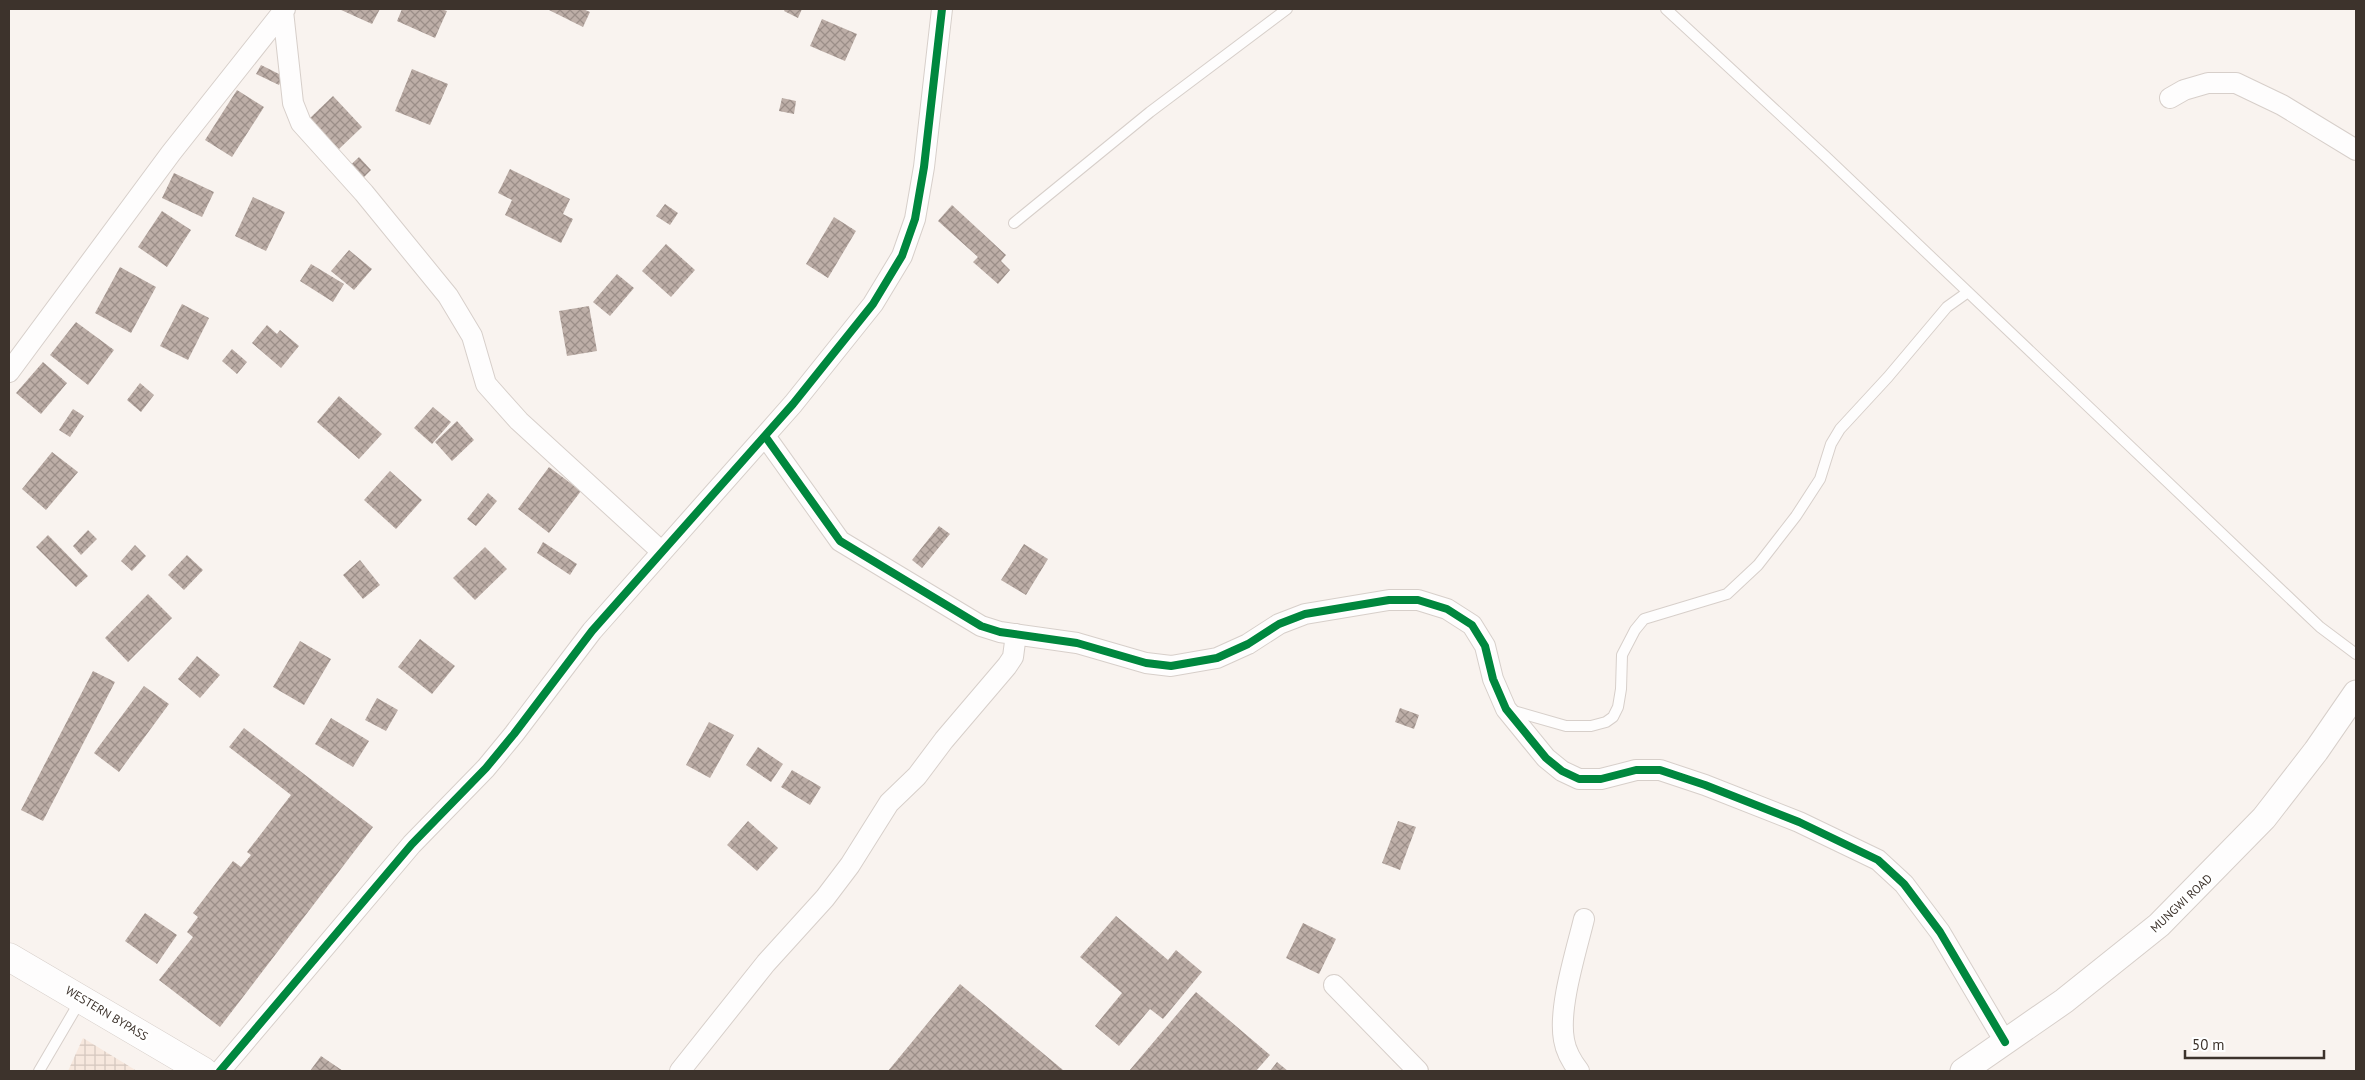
<svg xmlns="http://www.w3.org/2000/svg" width="2365" height="1080" viewBox="0 0 2365 1080" font-family="'PT Sans',sans-serif">
  <style>
    .industrial { fill: url(#industrial-grid) }
    .building { fill: url(#building-cross-hatch) }
    .lines { fill: none; stroke-linecap: round; stroke-linejoin: round }
    .service-casing { stroke: #d7cfca; stroke-width: 12 }
    .minor-casing { stroke: #d7cfca; stroke-width: 22 }
    .tertiary-casing { stroke: #d7cfca; stroke-width: 27 }
    .primary-casing { stroke: #d7cfca; stroke-width: 29 }
    .service { stroke: #fefdfd; stroke-width: 10 }
    .minor { stroke: #fefdfd; stroke-width: 20 }
    .tertiary { stroke: #fefdfd; stroke-width: 25 }
    .primary { stroke: #fefdfd; stroke-width: 28 }
    .cycleway-casing { stroke: #fff; stroke-width: 11 }
    .cycleway { stroke: #00873e; stroke-width: 8 }
    .labels { text-anchor: middle; dominant-baseline: central; stroke-width: 5; stroke-linejoin: round; paint-order: stroke }
    .street-label { font-size: 12px; fill: #3d332c; stroke: #fff }
  </style>
  <defs>
    <pattern id="industrial-grid" width="8" height="8" patternUnits="userSpaceOnUse" patternTransform="scale(1.25)"><rect width="8" height="8" fill="#f7e8de"/><path d="M0 4h8M4 0v8" fill="none" stroke="#d5c7bf"/></pattern>
    <pattern id="building-cross-hatch" width="8" height="8" patternUnits="userSpaceOnUse" patternTransform="scale(1.25)"><rect width="8" height="8" fill="#bdaea7"/><path d="M0 0l8 8M0 8l8-8" fill="none" stroke="#9b8e88"/></pattern>
  </defs>
  <rect width="100%" height="100%" fill="#f9f3ef"/>
  <path class="industrial" d="M83,1038l54,33h-69z"/>
  <path class="building" d="M339,9h41l-8,15z
    M402,9h39l6,2 -12,27 -38,-17z
    M547,9h36l7,3 -7,15z
    M785,9h17l-4,9 -14,-7z
    M822,19l35,15 -12,27 -35,-15z
    M261,65l22,11 -4,9 -23,-11z
    M412,69l36,15 -18,41 -35,-14z
    M237,90l27,17 -32,50 -27,-17z
    M333,96l29,31 -23,22 -30,-30z
    M782,98l14,3 -2,13 -15,-3z
    M359,157l12,13 -15,15 -13,-13z
    M510,169l60,30 -7,15 10,5 -12,24 -56,-28 7,-15 -14,-7z
    M174,173l40,19 -12,25 -40,-19z
    M253,197l32,15 -19,39 -31,-15z
    M665,204l13,9 -8,12 -14,-9z
    M952,205l54,50 -5,6 9,9 -12,14 -25,-22 5,-5 -40,-36z
    M162,211l29,19 -24,37 -29,-20z
    M834,217l22,14 -28,47 -22,-14z
    M666,244l29,26 -24,27 -29,-26z
    M349,250l23,19 -18,21 -23,-19z
    M311,264l33,20 -11,18 -33,-21z
    M120,267l36,20 -25,46 -36,-20z
    M617,274l17,14 -24,28 -17,-14z
    M182,304l27,14 -21,42 -28,-14z
    M589,306l8,45 -30,5 -8,-45z
    M76,322l38,28 -26,35 -38,-30z
    M267,325l10,9 3,-4 19,16 -18,22 -29,-25z
    M232,349l15,13 -10,12 -15,-13z
    M43,362l24,21 -26,31 -25,-21z
    M140,383l14,12 -13,17 -14,-12z
    M339,396l43,38 -23,25 -42,-37z
    M433,407l18,15 -19,22 -18,-16z
    M73,409l11,7 -14,21 -11,-7z
    M457,421l17,19 -22,21 -17,-19z
    M52,452l26,20 -32,38 -24,-21z
    M549,467l32,24 -32,42 -31,-24z
    M390,471l32,29 -26,29 -32,-29z
    M488,493l9,8 -21,25 -9,-7z
    M939,526l11,8 -28,34 -10,-8z
    M88,530l9,9 -16,16 -8,-9z
    M48,535l40,41 -12,11 -40,-40z
    M543,542l34,22 -7,11 -33,-22z
    M1024,544l24,15 -22,36 -25,-15z
    M135,545l11,11 -14,15 -11,-10z
    M485,547l22,22 -32,31 -22,-22z
    M187,555l16,15 -19,20 -16,-15z
    M360,560l20,25 -17,14 -20,-24z
    M148,594l24,24 -44,44 -23,-24z
    M420,639l35,27 -23,28 -34,-27z
    M300,641l31,18 -27,46 -31,-18z
    M197,656l23,19 -20,23 -22,-19z
    M93,671l22,11 -72,139 -22,-11z
    M144,686l25,18 -50,68 -25,-19z
    M377,698l21,12 -12,21 -21,-11z
    M1400,708l19,7 -5,14 -19,-7z
    M331,718l38,23 -16,26 -38,-23z
    M709,722l25,13 -24,43 -24,-13z
    M244,728l129,99 -153,200 -61,-47 34,-43 -6,-5 11,-15 -5,-4 40,-52 8,6 10,-12 -4,-3 44,-57 -62,-48z
    M758,747l25,17 -12,18 -25,-17z
    M792,770l29,17 -11,18 -29,-18z
    M748,821l30,27 -21,23 -30,-26z
    M1398,821l18,6 -16,43 -18,-7z
    M145,913l32,22 -20,29 -32,-23z
    M1116,916l52,44 8,-10 26,22 -39,47 -13,-10 -31,37 -24,-20 27,-33 -42,-36z
    M1303,923l33,16 -17,35 -33,-16z
    M960,984l103,86 -1,1h-174z
    M1196,992l74,63 -14,16h-127z
    M321,1056l22,15h-33z
    M1277,1062l11,9h-18z"/>
  <g class="lines">
    <g class="service-casing">
      <path id="service" d="M1666,9l160,148 494,470 36,27
        M1014,223l136,-111 137,-103
        M1510,710l56,16h25l15,-4 7,-5 5,-10 3,-18 1,-34 13,-25 9,-11 83,-25 31,-29 38,-49 24,-37 11,-35 9,-15 48,-52 59,-70 21,-15
        M39,1071l41,-70"/>
    </g>
    <g class="minor-casing">
      <path id="minor" d="M283,11l10,92 8,20 63,70 84,103 24,40 14,48 33,37 143,131
        M2170,98l14,-8 24,-7h28l46,22 74,45
        M9,372l162,-219 114,-144
        M765,436l75,105 141,85 19,6 77,11 69,20 25,3 46,-8 31,-14 31,-20 26,-10 84,-14h29l29,9 25,16 13,21 8,33 13,30 40,49 16,13 17,8h22l35,-9h24l45,15 94,37 79,38 26,24 36,48 65,110
        M1334,985l84,86
        M220,1071l192,-227 74,-76 28,-34 78,-103 201,-227 80,-100 29,-48 13,-37 9,-52 18,-158
        M680,1071l86,-108 59,-65 25,-33 39,-62 28,-27 27,-36 63,-74 6,-9 3,-23
        M1579,1071c-7,-9 -13,-19 -15,-31 -6,-32 12,-88 20,-121"/>
    </g>
    <g class="tertiary-casing">
      <path id="tertiary" d="M1963,1071l101,-70 95,-76 105,-107 52,-67 40,-58"/>
    </g>
    <g class="primary-casing">
      <path id="primary" d="M9,957l194,114"/>
    </g>
    <use href="#service" class="service"/>
    <use href="#minor" class="minor"/>
    <use href="#tertiary" class="tertiary"/>
    <use href="#primary" class="primary"/>
    <g class="cycleway-casing">
      <path id="cycleway" d="M765,436l75,105 141,85 19,6 77,11 69,20 25,3 46,-8 31,-14 31,-20 26,-10 84,-14h29l29,9 25,16 13,21 8,33 13,30 40,49 16,13 17,8h22l35,-9h24l45,15 94,37 79,38 26,24 36,48 65,110
        M220,1071l192,-227 74,-76 28,-34 78,-103 201,-227 80,-100 29,-48 13,-37 9,-52 18,-158"/>
    </g>
    <use href="#cycleway" class="cycleway"/>
  </g>
  <g class="labels">
    <g class="street-label">
      <text transform="translate(2181 903) rotate(-43)">MUNGWI ROAD</text>
      <text transform="translate(107 1013) rotate(31)">WESTERN BYPASS</text>
    </g>
  </g>
  <rect width="2365" height="1080" fill="none" stroke="#3d332c" stroke-width="20"/>
  <path d="M2185 1050v8h139v-8" fill="none" stroke="#3d332c" stroke-width="2.5"/>
  <text x="2192" y="1050" font-size="15" fill="#3d332c" stroke="#ffffff" stroke-width="4" paint-order="stroke">50 m</text>
</svg>
